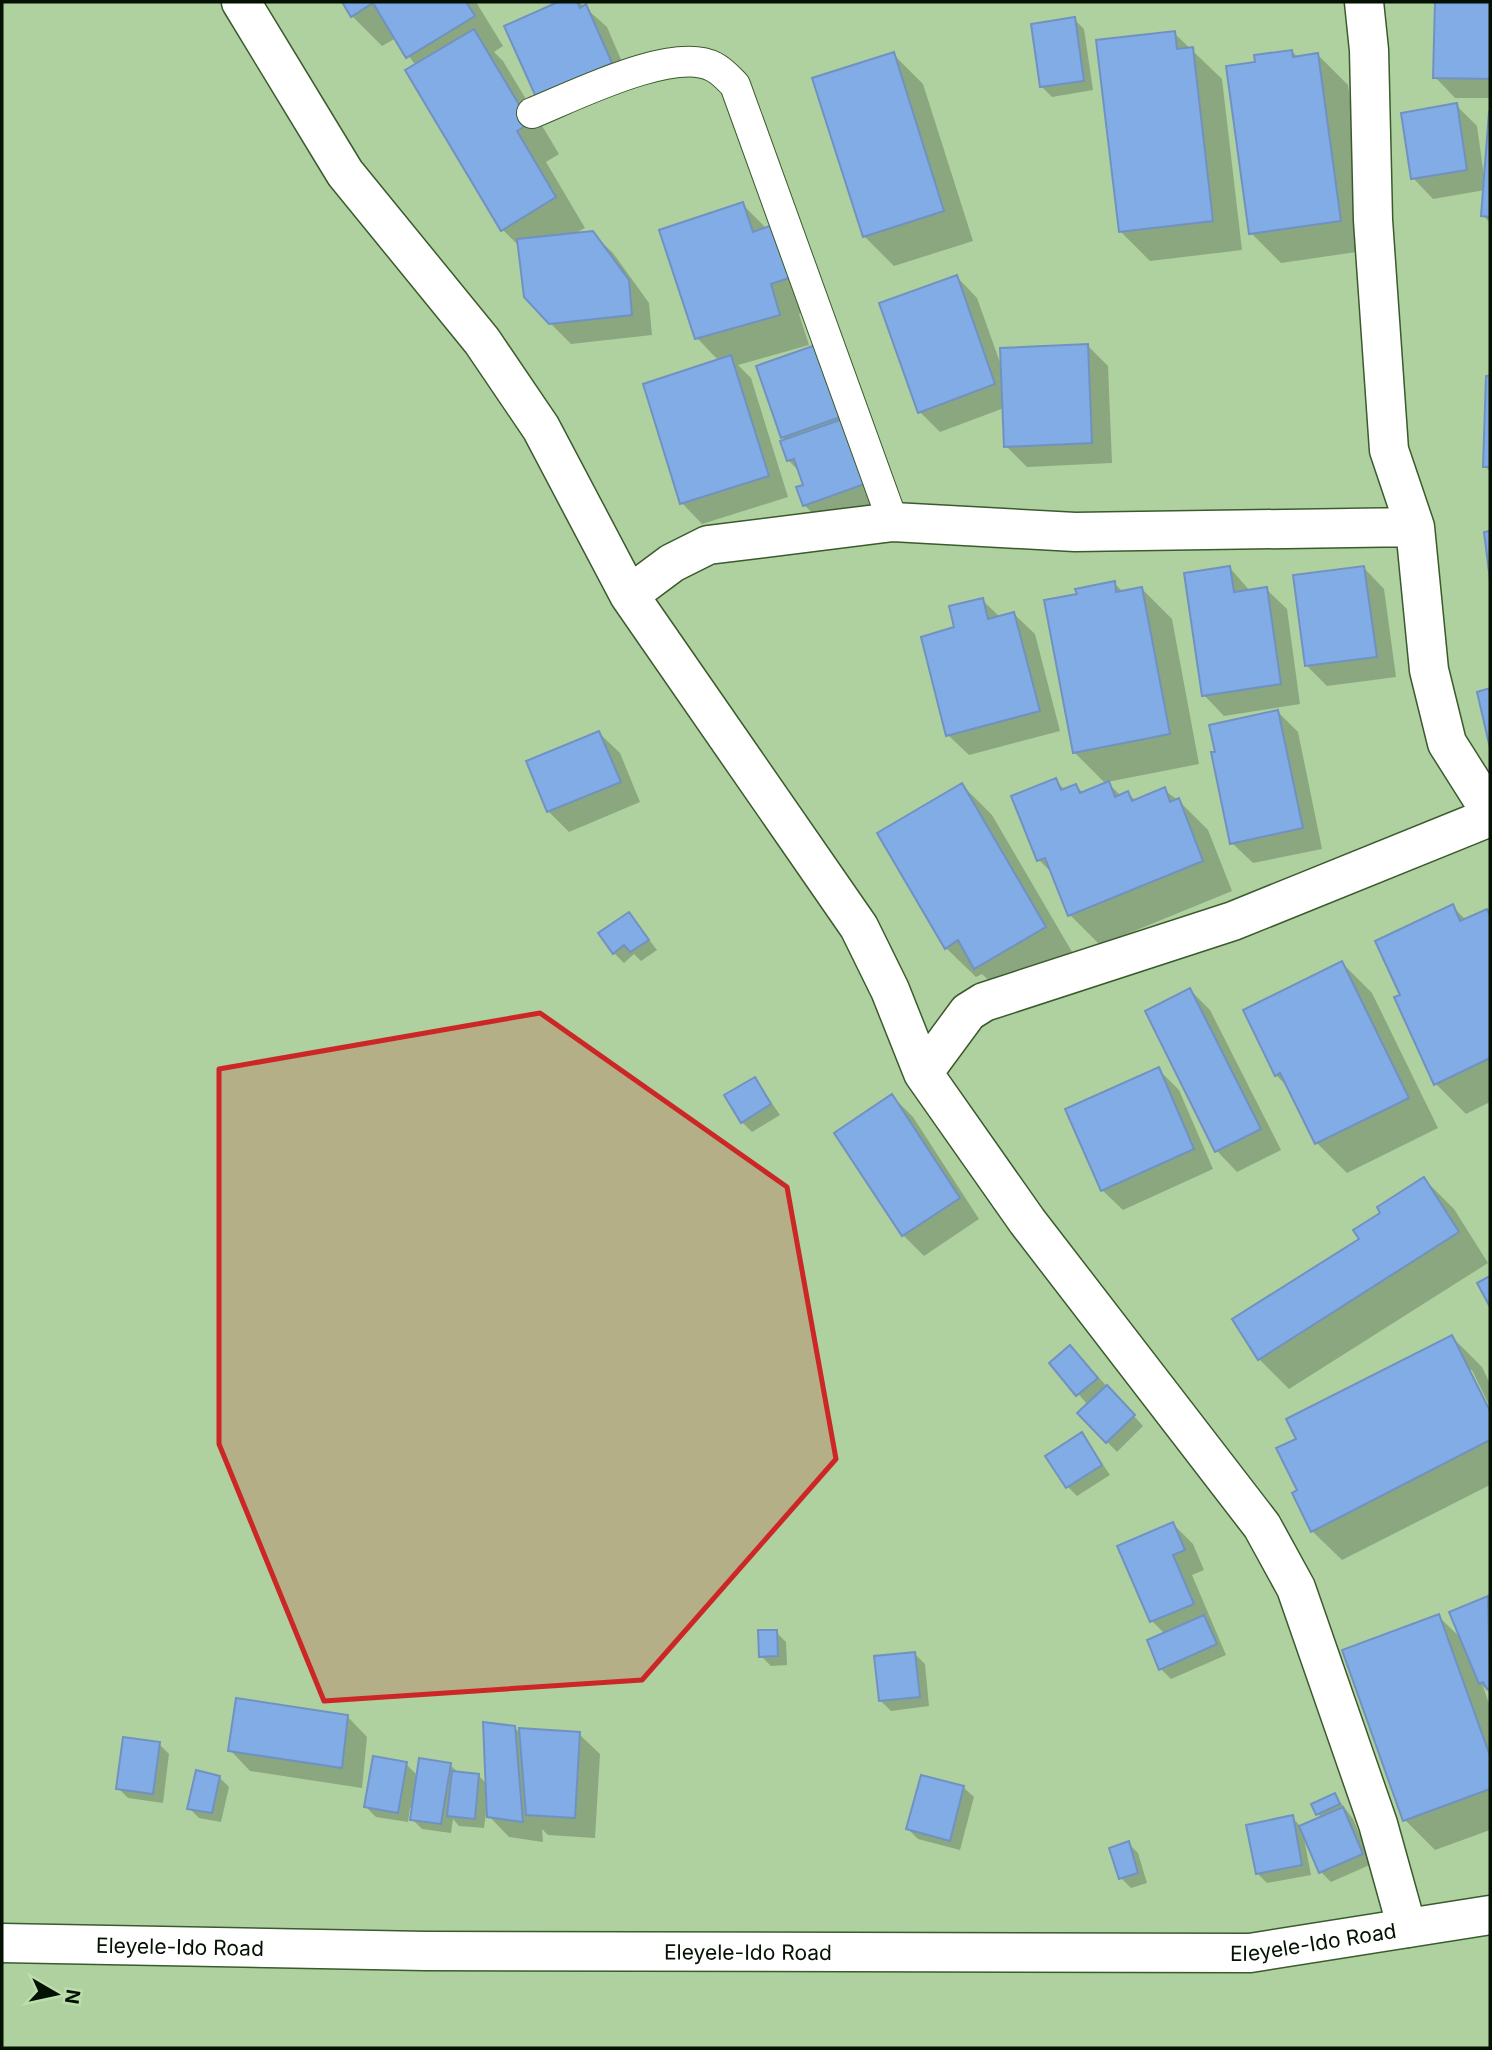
<svg xmlns="http://www.w3.org/2000/svg" width="1492" height="2050" viewBox="0 0 1492 2050" font-family="Inter,sans-serif">
  <style>
    .shadow { fill: #0003 }
    .building { fill: #82ace5; stroke: #7192c0; stroke-width: 2 }
    .lines { fill: none; stroke-linecap: round; stroke-linejoin: round }
    .lane-casing { stroke: #3b5a2d; stroke-width: 32 }
    .street-casing { stroke: #3b5a2d; stroke-width: 41 }
    .secondary-casing { stroke: #3b5a2d; stroke-width: 41 }
    .lane { stroke: #fff; stroke-width: 30 }
    .street { stroke: #fff; stroke-width: 38 }
    .secondary { stroke: #fff; stroke-width: 38 }
    .marked { fill: #cc2726; fill-opacity: 0.2; stroke: #cc2726; stroke-width: 5; stroke-linejoin: round }
    .labels { text-anchor: middle; dominant-baseline: central; stroke-width: 7; stroke-linejoin: round; paint-order: stroke }
    .street-label { font-size: 21px; fill: #051102; stroke: #badfac }
  </style>
  <rect width="100%" height="100%" fill="#aed19f"/>
  <path class="shadow" d="M344,2h132l27,44 -9,6 9,9 56,93 -13,8 39,66 -11,6 18,-1 21,20 36,50 3,32 -81,9 -21,-21 -30,-76 -17,-17 -87,-164 -20,-28 -14,8 -30,-30z
    M562,2h17l28,25 24,56 -73,34 -51,-90z
    M1437,2h53v96h-35l-20,-21z
    M1074,19l10,10 9,61 -41,7 -10,-10z
    M1174,33l48,46 20,171 -92,11 -30,-30z
    M1292,51l6,7 20,-3 30,30 22,165 -89,13 -30,-30 6,-170z
    M893,54l30,30 50,157 -79,25 -30,-30z
    M1456,105l21,21 7,50 6,-58v105l-7,-8 2,-25 -52,9 -20,-21z
    M742,204l25,25 57,77 -25,8 10,31 -71,20 13,13 37,119 -86,27 -20,-21 -37,-118 74,-24 -22,-23z
    M957,277l20,21 25,70 85,-23 21,21 4,97 -85,4 -21,-21 -2,-38 -64,24 -20,-20z
    M824,344l69,157 -68,24 -21,-20 1,-19 -5,-14 -12,-12 -2,-19 -4,-4z
    M1488,377h2v94l-5,-5z
    M1230,568l20,23 16,-2 21,20 13,95 -76,12 -20,-21z
    M1364,568l20,21 12,88 -69,9 -20,-20z
    M1114,583l9,9 19,-3 30,30 27,145 -92,18 14,14 7,-3 8,8 28,-11 14,10 30,30 24,61 -132,54 -30,-30 -15,-39 -16,-16 -25,-63 41,-17 10,10 11,-4 8,8 22,-10 -32,-32 5,-157z
    M982,600l18,17 14,-3 21,20 25,97 -91,24 -21,-20 8,-107z
    M1277,711l21,21 24,117 -69,14 -21,-20z
    M599,733l21,20 20,49 -71,30 -21,-21z
    M962,785l30,30 83,142 -69,41 -24,-24 -6,3 -30,-29z
    M1452,906l14,14 21,-9 3,3v188l-24,12 -30,-30 -33,-88z
    M629,914l28,36 -16,11 -7,-7 -10,9 -10,-10z
    M1342,963l30,30 66,135 -91,45 -30,-30 -27,-54 -14,-14z
    M1190,990l20,20 71,140 -44,22 -20,-21z
    M1158,1069l21,21 34,79 -90,41 -21,-20z
    M755,1079l25,36 -28,17 -10,-10z
    M892,1096l21,21 66,102 -55,37 -21,-21z
    M1424,1179l30,30 34,54 -199,126 -30,-30 124,-146z
    M1452,1337l30,30 8,17v23l-18,-37h-4l22,45v70l-148,75 -30,-29 -13,-40v-52z
    M1080,1357l63,69 -26,26 -38,-39 9,-8 -37,-42z
    M1082,1434l28,41 -33,21 -10,-10z
    M1173,1524l20,20 11,26 -12,5 34,80 -55,24 -10,-10 4,-35 -13,-13z
    M1488,1598l2,95 -7,-7 7,21v123l-55,20 -30,-30 33,-204 25,24z
    M776,1632l10,10 1,23 -16,1 -10,-10z
    M915,1654l10,10 4,42 -38,5 -10,-10z
    M347,1716l20,21 -5,51 -112,-17 -20,-21z
    M514,1727l8,8 57,-1 21,20 -5,84 -47,-3 -6,-6 1,13 -34,-5 -23,-24 -2,15 -25,-2 -6,-7 -2,14 -29,-4 -10,-10 1,-11h-3l-2,14 -32,-5 -10,-10 40,-43 12,12 32,-11 9,8 19,2 9,9z
    M159,1744l10,10 -6,49 -35,-5 -10,-10z
    M219,1777l10,10 -8,35 -22,-4 -10,-10z
    M963,1787l11,10 -14,53 -42,-11 -10,-10z
    M1335,1795l18,24 19,45 -41,18 -10,-10 -17,-34 7,37 -44,8 -10,-10 35,-56 9,10 21,-9 -4,-4z
    M1128,1843l10,10 9,30 -16,5 -10,-10z"/>
  <path class="building" d="M342,2h124l9,14 -69,42 -33,-55 -22,14z
    M558,2h19l3,6 6,-4 26,59 -76,34 -32,-71z
    M1435,2h55v77l-57,-1z
    M1075,17l9,64 -44,6 -9,-63z
    M474,29l56,94 -13,8 39,66 -55,34 -96,-161z
    M1175,31l2,18 16,-2 20,174 -94,11 -23,-192z
    M1292,50l1,7 25,-4 23,168 -92,13 -23,-168 29,-4 -1,-7z
    M894,52l50,159 -81,26 -51,-159z
    M1457,103l10,67 -56,9 -10,-66z
    M1489,112h1v105l-9,-1z
    M743,202l10,30 25,-9 17,53 -24,8 9,31 -85,24 -36,-109z
    M593,231l36,49 3,35 -83,9 -25,-27 -7,-58z
    M957,275l38,109 -77,29 -39,-110z
    M824,342l25,72 -68,24 -25,-72z
    M1088,344l4,99 -88,4 -4,-99z
    M731,355l38,121 -89,28 -37,-120z
    M1486,376h4v91h-7z
    M851,416l22,65 -70,25 -7,-19 7,-2 -9,-26 -7,2 -7,-20z
    M1490,531v49l-6,-48z
    M1230,566l4,26 33,-5 14,97 -79,12 -18,-123z
    M1364,566l13,91 -72,9 -12,-91z
    M1115,581l1,11 26,-5 28,147 -97,19 -29,-153 33,-6 -2,-5z
    M983,598l5,21 26,-7 26,99 -94,25 -25,-99 33,-10 -5,-21z
    M1490,688v60l-13,-56z
    M1278,710l25,118 -73,16 -19,-92h4l-6,-27z
    M599,731l22,51 -74,30 -21,-51z
    M1056,778l5,12 15,-6 4,9 29,-12 6,16 13,-6 4,10 33,-14 5,15 9,-4 24,63 -135,55 -23,-58 -8,3 -26,-65z
    M962,783l84,144 -72,42 -16,-29 -13,9 -68,-116z
    M1453,904l7,17 27,-12 3,6v143l-56,27 -40,-88 6,-2 -25,-54z
    M629,912l20,28 -19,12 -6,-7 -11,9 -15,-21z
    M1342,961l67,137 -94,46 -35,-71 -5,3 -32,-66z
    M1190,988l71,141 -46,23 -70,-141z
    M1159,1067l35,82 -93,42 -36,-82z
    M755,1077l16,27 -30,19 -17,-28z
    M892,1094l68,104 -58,38 -68,-103z
    M1424,1177l35,55 -201,128 -26,-41 127,-80 -6,-9 27,-17 -3,-6z
    M1490,1276v31l-13,-24z
    M1452,1335l38,76v29l-179,92 -19,-39 5,-3 -21,-42 20,-9 -10,-20z
    M1070,1345l28,33 -22,18 -27,-33z
    M1107,1385l28,30 -29,28 -29,-30z
    M1082,1432l20,33 -36,23 -21,-32z
    M1173,1522l12,28 -12,5 21,49 -44,18 -33,-76z
    M1488,1596l2,92 -3,1 -4,-7 -4,2 -30,-72z
    M1439,1614l51,142v33l-87,32 -61,-171z
    M1204,1615l13,29 -58,26 -12,-30z
    M758,1630h19l1,26 -19,1z
    M915,1652l5,45 -41,4 -5,-45z
    M236,1698l112,17 -6,53 -114,-17z
    M483,1722l32,4 8,96 -36,-5z
    M519,1728l61,4 -5,86 -49,-3z
    M123,1737l37,5 -7,52 -37,-5z
    M373,1756l34,6 -9,51 -34,-6z
    M419,1758l32,5 -10,61 -31,-4z
    M196,1770l24,6 -8,37 -25,-4z
    M452,1771l27,3 -4,45 -28,-3z
    M921,1775l43,11 -14,55 -44,-12z
    M1335,1793l5,11 -24,11 -5,-11z
    M1343,1807l20,47 -44,19 -20,-47z
    M1293,1815l9,50 -46,9 -10,-49z
    M1129,1841l9,32 -19,6 -10,-31z"/>
  <g class="lines">
    <g class="lane-casing">
      <path id="lane" d="M532,113c40,-16 142,-68 182,-46 8,4 15,12 21,18l158,437"/>
    </g>
    <g class="street-casing">
      <path id="street" d="M241,2l104,171 137,168 59,87 88,167
        M1364,2l5,48 4,170 16,230 26,77 14,143 18,73 43,68
        M923,1073l-33,-83 -31,-63 -230,-332 43,-32 36,-18 185,-23 182,10 340,-5
        M1407,1928l-29,-104 -82,-236 -34,-62 -235,-305 -104,-148 45,-61 16,-10 249,-81 257,-104"/>
    </g>
    <g class="secondary-casing">
      <g id="secondary">
        <path id="s1" d="M2,1943l423,8 825,2 240,-38"/>
      </g>
    </g>
    <use href="#lane" class="lane"/>
    <use href="#street" class="street"/>
    <use href="#secondary" class="secondary"/>
  </g>
  <path class="marked" d="M540,1013l247,174 49,272 -194,221 -318,21 -105,-257v-375z"/>
  <g class="labels">
    <g class="street-label">
      <text stroke="none"><textPath href="#s1" startOffset="1312">Eleyele-Ido Road</textPath></text>
      <text stroke="none"><textPath href="#s1" startOffset="178">Eleyele-Ido Road</textPath></text>
      <text stroke="none"><textPath href="#s1" startOffset="746">Eleyele-Ido Road</textPath></text>
    </g>
  </g>
  <rect width="1492" height="2050" fill="none" stroke="#051102" stroke-width="7"/>
  <g transform="translate(56 1994) rotate(99)" stroke="#badfac" stroke-width="5" paint-order="stroke">
  <path d="M0-5L12 26L0 18L-12 26Z" fill="#051102"/>
  <text y="-10" font-size="19" font-weight="bold" text-anchor="middle" fill="#051102">N</text>
  </g>
</svg>
